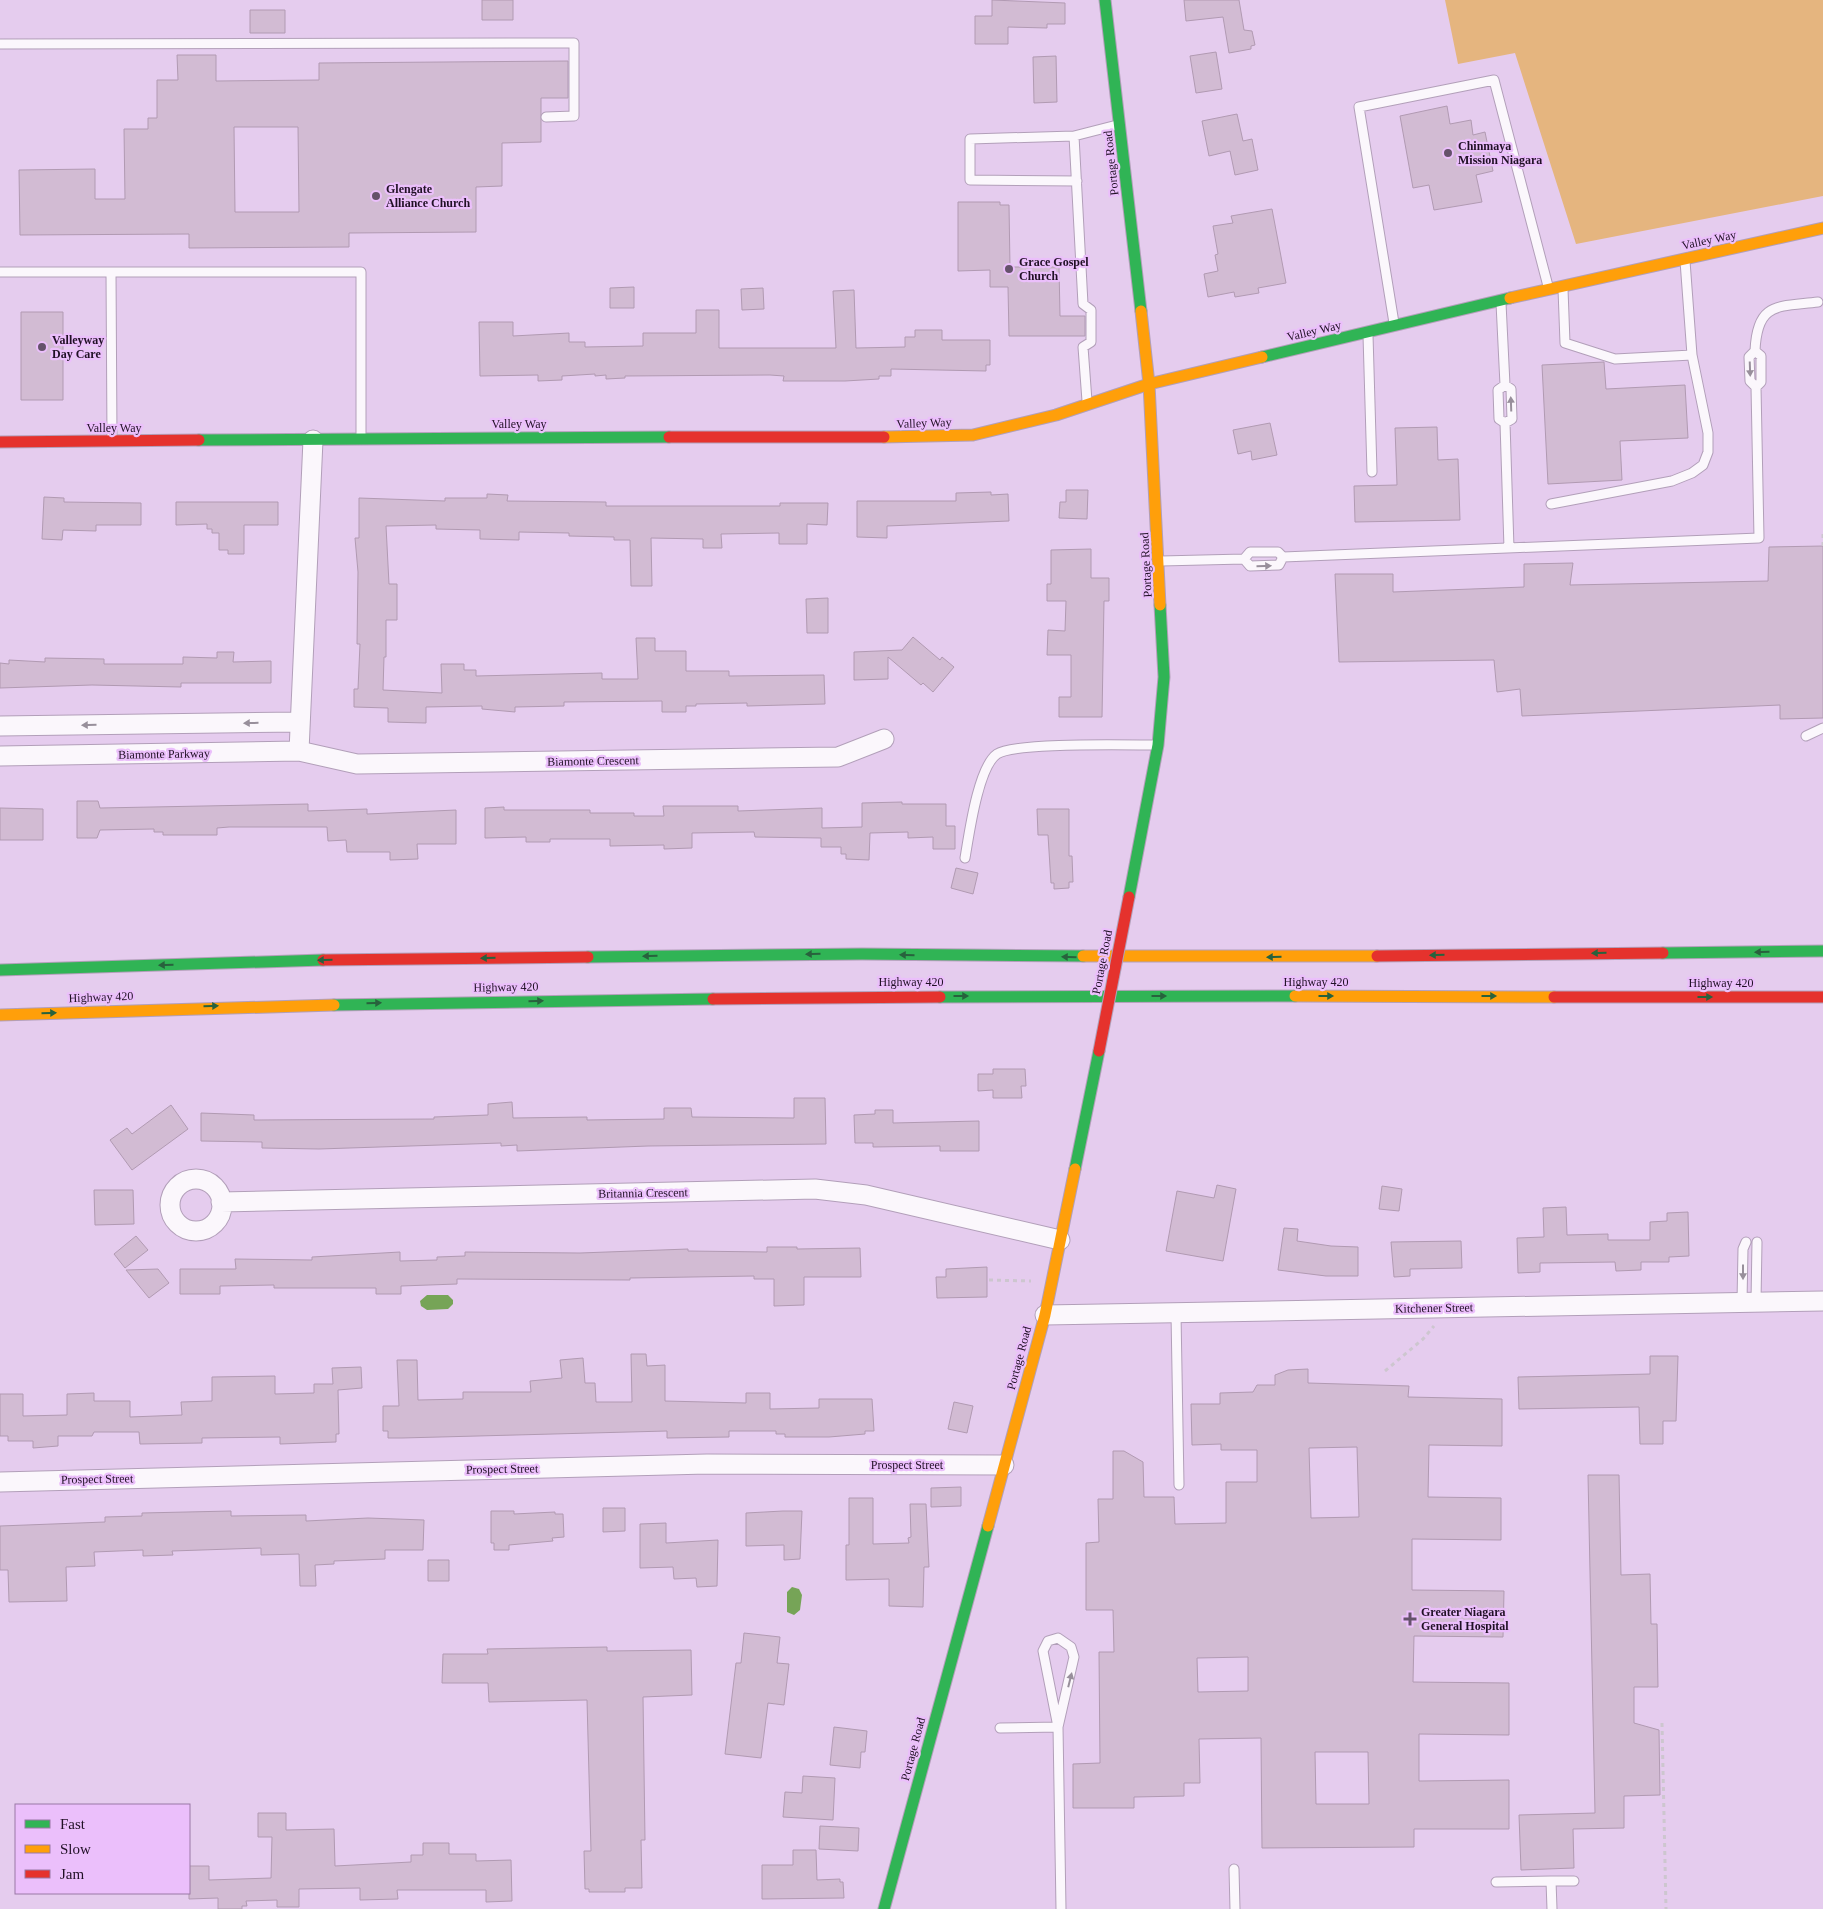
<svg xmlns="http://www.w3.org/2000/svg" width="1823" height="1909" viewBox="0 0 1823 1909" font-family="Georgia,serif">
  <style>
    .green { fill: #e5b57f }
    .water { fill: #76a457 }
    .building { fill: #d2bbd3; stroke: #b19ab2; fill-rule: evenodd }
    .lines { fill: none; stroke-linecap: round; stroke-linejoin: round }
    .lane-casing { stroke: #b29fb9; stroke-width: 11 }
    .street-casing { stroke: #b29fb9; stroke-width: 21 }
    .fast-casing { stroke: #b29fb9; stroke-width: 13 }
    .slow-casing { stroke: #b29fb9; stroke-width: 13 }
    .jam-casing { stroke: #b29fb9; stroke-width: 13 }
    .path { stroke: #cdc6cf; stroke-width: 3; stroke-dasharray: 4 4; stroke-linecap: butt }
    .lane { stroke: #fbf7fc; stroke-width: 9 }
    .street { stroke: #fbf7fc; stroke-width: 19 }
    .fast { stroke: #30b455; stroke-width: 11 }
    .slow { stroke: #ff9f0a; stroke-width: 11 }
    .jam { stroke: #e5322d; stroke-width: 11 }
    .jam-bridge-casing { stroke: #b29fb9; stroke-width: 13; stroke-linecap: butt }
    .jam-bridge { stroke: #e5322d; stroke-width: 11 }
    .oneway { fill: #988f9b }
    .oneway2 { fill: #28623d }
    .poi-dot { fill: #65526b; stroke: #ebbffb; stroke-width: 2 }
    .labels { text-anchor: middle; dominant-baseline: central; stroke-width: 4.5; stroke-linejoin: round; paint-order: stroke }
    .poi-label { font-size: 12px; font-weight: bold; fill: #201025; stroke: #ebbffb; text-anchor: start }
    .street-label { font-size: 12px; fill: #201025; stroke: #ebbffb }
  </style>
  <rect width="100%" height="100%" fill="#e5ccee"/>
  <path class="green" d="M1445,0h378v196l-247,48 -61,-191 -57,11z"/>
  <path class="water" d="M427,1295h21l5,5v4l-5,5 -21,1 -6,-4 -1,-5z
    M792,1587l7,2 3,6 -2,15 -6,5 -7,-3v-20z"/>
  <path class="building" d="M482,0h31v20h-31z
    M992,0l73,3v21h-18v4l-39,-1v17h-33v-28h17z
    M1184,0h55l5,30 8,1 3,14 -4,1v3l-22,4 -6,-36 -37,4z
    M250,10h35v23h-35z
    M1216,52l6,37 -26,4 -6,-37z
    M177,55h39v26l103,-1v-17l249,-2v37h-27v44l-39,1v43l-26,1v45l-127,1v14l-160,1v-14l-169,1 -1,-65 76,-1v30h30l-1,-70h24v-11h9v-38h21zM234,127h64l1,85h-64z
    M1056,56l1,46 -23,1 -1,-46z
    M1447,106l3,18 21,-4 2,15 12,-3 8,39 -17,4 6,27 -48,8 -5,-25 -16,3 -13,-72z
    M1237,114l6,27 9,-2 6,31 -23,5 -5,-24 -21,5 -7,-35z
    M958,202h42v3h9l1,62h49l1,49h25v20h-76l-1,-49h-18v-17l-32,1z
    M1272,209l14,74 -28,5 1,5 -24,4 -1,-5 -26,5 -4,-23 14,-3 -3,-16 3,-1 -5,-28 20,-3 -2,-7z
    M634,287v21h-24v-20z
    M763,288l1,21 -22,1 -1,-21z
    M854,290l2,58 49,-1v-10h10v-7h27v10h48v25h-4v6l-95,-2v7h-12v3l-34,2h-62l1,-5 -14,-1 -145,1v2l-19,1v-4l-11,1v-2l-33,2v4l-24,1v-6l-58,1 -1,-54h34v14l56,-3v9h16v5l58,-1v-13h53v-23h23v38h117l-3,-57z
    M21,312h42v88h-42z
    M1604,362l2,27 79,-4 3,53 -68,3 2,39 -74,4 -6,-119z
    M1270,423l7,32 -25,5 -1,-9 -13,3 -5,-24z
    M1437,427l1,33 20,-1 2,61 -105,2 -1,-36 43,-1 -2,-57z
    M1066,490h22l-1,29 -28,-1 1,-16h6z
    M991,492v3l17,-1 1,27 -122,5v12l-30,-1v-36h99v-8z
    M487,494l21,1 -1,6 99,1v4h174v-3h48l-1,22 -20,-1v20h-28v-11l-58,1 1,14h-19v-9l-52,-1 1,48h-21l-1,-46h-16v-3l-45,-1v-3l-50,-1v8l-39,-1v-9l-44,-1v-4l-50,1 3,58h8v36h-11v37h-2l-1,33 59,3 -1,-29h23v6h12v6l126,-3v6h36l-2,-41h19v13h31v20h43v5l95,-1 1,29 -78,2v-3l-51,1v2h-10v6h-24v-11l-98,1v4l-49,1v5l-33,-3v-3l-56,1v16l-38,-1v-14l-34,-1v-18h4l2,-45h-3l1,-72 -3,-34h4v-40l86,3v-3h42z
    M44,497l20,1v4l77,1v22h-45v6l-33,-1 -1,10 -20,-1z
    M176,502h102v23h-34v29h-16v-4h-9v-17h-7v-4h-5v-5l-31,1z
    M1823,546v172l-43,1v-14l-258,11 -2,-27 -23,3 -3,-32 -155,2 -4,-88h58v18l131,-5v-23l49,-1 -3,22 198,-4 1,-34z
    M1091,549v29h18v23h-5l-2,116h-43v-20h12v-42h-24l1,-25 17,1 1,-30h-19v-17h4v-34z
    M828,598v35h-21l-1,-34z
    M913,637l27,23 2,-3 12,10 -21,25 -10,-9 -2,2 -33,-28v22l-34,1v-28l48,-2z
    M217,652h17l-1,10 38,-1v22h-90v4l-89,-2 -92,3v-25l9,1v-4l36,2v-4l59,1v5h79v-7l34,1z
    M77,801h21l2,7 208,-4v7l59,-2v5l89,-4v34h-39l1,15 -28,1v-8h-43l-1,-12 -18,1 -1,-14h-98l-12,1v7h-54v-3h-9v-3l-54,1 -3,8h-20z
    M902,802v2h44v22h9v23h-22v-12l-25,1v-6l-38,1 -1,27 -23,-1v-5h-5v-7h-20v-9l-66,-1 -1,-5 -62,1v15l-28,1v-4l-54,1v-7h-60v3h-24v-5l-41,1v-30l19,-1v3h86v3h44v3h30l-1,-10h75v5l84,-3v20l40,-1v-24z
    M0,808l43,1v31h-43z
    M1037,809h32v47h3l1,26h-4v6l-15,1v-6h-3l-3,-48h-10z
    M956,868l22,5 -5,21 -22,-6z
    M993,1069h32l1,17h-5l1,12h-29v-8l-15,1v-17h15z
    M794,1098h31l1,46 -178,2 -131,5v-6l-16,1v-3l-182,6 -57,-1v-6l-61,-1v-28l53,2v5l180,-1v-2l54,-2v-11l24,-2 1,16 74,-1v3l77,-1v-11h27l1,9 102,1z
    M171,1105l17,24 -56,41 -22,-30 17,-12 5,6z
    M875,1110h18v13l86,-2v30h-39v-5l-67,1v-4h-18l-1,-28 21,-1z
    M1217,1185l19,4 -13,72 -57,-10 11,-60 37,7z
    M1382,1186l20,3 -3,22 -20,-2z
    M94,1190h39l1,34 -39,1z
    M1566,1207l1,28 41,-1v6h42v-18l17,-1v-8l21,-1 1,44 -20,1v5h-28v8l-25,1 -1,-9 -75,1v9l-22,1 -1,-35 27,-1 -1,-29z
    M1284,1228l14,1 -1,12 34,5 27,1v29h-32l-48,-6z
    M136,1236l12,14 -23,18 -11,-14z
    M1461,1241l1,27 -52,1v7l-16,1 -3,-35z
    M767,1247h30v2l63,-1 1,29h-57v28l-30,1v-27h-20v-3l-124,2v2l-173,-1v5l-56,2v8h-25v-6h-102v-3l-54,1v8h-40v-25h56l-1,-10 77,1v-3l88,-5v9l37,-1v-3l28,-1v-4l115,1 108,-4v2l79,1z
    M987,1267v30l-50,1 -1,-21h10v-8z
    M158,1269l11,14 -20,15 -23,-28z
    M631,1354h15l1,12 18,-1v36l81,2v-10h24v16l49,-1v-9h53l2,32h-9v3l-36,3h-44v-3h-9v-3h-47v6l-62,1v-7l-265,7h-14v-7h-5v-25h16l-2,-46h20l1,40 45,-1v-7h68l-1,-11 32,-3 -2,-18 23,-2 2,25h10l1,19h36z
    M1650,1356h28l-2,65h-13v23h-23l-1,-37 -120,2 -1,-32 132,-3z
    M361,1367l1,21 -24,2 1,44h-3v8l-56,2v-7l-78,1v5l-62,1 -1,-12h-45l-2,4h-34v10l-25,2v-7h-25v-5h-8v-42h23v22l44,-1v-21l27,-1v8h36v16l52,-2 -1,-13 31,-1v-24l63,-1v18l39,-1v-9h19l-1,-16z
    M1308,1369v14l101,3 -1,11 94,2v47l-73,-1 -1,52 73,1v42l-89,-1v51l92,1 -1,46 -89,-1 -1,46 96,1v52l-90,-1v47l90,-1v49h-95v18l-152,1 -1,-110 -62,1 1,44h-16v13l-50,1v11h-61v-44l27,-1 -1,-111h15l-1,-42h-27v-67l13,-1 -1,-43h15v-48h11l19,11 1,35h30l1,27 51,-1v-41h31v-32h-36v-6l-29,1 -1,-41h29v-11l33,-1 4,-7h18v-10l13,-5zM1357,1447l2,70 -48,1 -2,-70zM1248,1657v34l-50,1 -1,-34zM1315,1752h53l1,52h-53z
    M954,1402l19,4 -6,27 -19,-4z
    M1588,1475h31l2,100 29,-1 1,50h6l1,63h-24v36l25,7 1,65 -36,1v32l-51,1 1,39 -53,2 -2,-55 76,-2z
    M961,1487v19l-30,1v-19z
    M849,1498h24v46l36,-1 -1,-5 3,-1 -1,-33h16l3,63h-5l-1,40 -34,-1v-27l-43,1v-35h3z
    M603,1508h22v23l-22,1z
    M231,1511v5l75,-1v6l62,-3 56,2 -1,30h-38v9l-51,2v3l-19,1 1,21h-16l-1,-32 -38,1v-7l-89,3 1,4 -30,1v-6l-49,2 1,14 -29,1 1,34 -58,1 -1,-32h-8v-44l105,-4v-5l37,-1v-3z
    M491,1511h23v3l41,-2v2h8l1,23 -12,1 1,3 -44,4v5h-15v-7h-3z
    M783,1511h19l-2,48 -16,1v-15l-38,1v-33z
    M666,1523v20l52,-3 -1,46 -20,1 -1,-9 -22,1 -1,-12 -33,1v-44z
    M428,1560h21v21h-21z
    M744,1633l36,4 -3,26 12,1 -5,41 -16,-2 -7,55 -36,-4 11,-91h5z
    M607,1647v4l84,-1 1,45 -49,2 2,143h-4l1,48h-17v4h-36v-3h-4l-1,-38h7l-4,-151 -98,2 -1,-19h-46l1,-29h45l-1,-5z
    M834,1727l33,4 -2,21h-4l-1,16 -30,-3z
    M803,1776l32,2 -2,42 -50,-3 2,-25 17,1z
    M258,1813h28v17l48,-1 1,37 76,-4v-7h12v-12h26v11h27v7l35,-1 1,41 -26,1v-12h-89l1,9 -38,1v-12l-61,1v18h-22v-7l-31,1 1,5h-5v3h-24v-11l-29,1v-33h20v14l62,-2 1,-41h-14z
    M820,1826l39,2 -1,23 -39,-2z
    M793,1850h23l1,30 23,-1v3h3l1,16 -82,1v-34h31z"/>
  <g class="lines">
    <g class="lane-casing">
      <path id="lane" d="M0,44l574,-1v73l-28,1
        M1074,136l43,-11
        M1077,181l-107,-1v-41l104,-3 9,168 8,6v32l-8,5 4,54
        M0,272h361v165
        M111,272l1,167
        M1563,289l2,54 50,16 77,-4 -7,-94
        M1501,303l4,82
        M1394,323l-35,-216 135,-27 54,206
        M1368,335l4,137
        M1755,351l6,5v26l-5,5
        M1505,385l6,4 1,30 -7,4
        M1505,385l-7,5 1,29 6,4
        M1505,423l4,125
        M1551,504l121,-23 20,-8 11,-8 5,-13v-19l-16,-78
        M1283,557l476,-19 -3,-151 -6,-6 -1,-24 6,-6c2,-49 22,-44 63,-49
        M1244,559l6,7 29,-1 4,-8
        M1161,561l83,-2 6,-7h28l5,5
        M1806,736l17,-8
        M965,858c4,-23 13,-91 32,-104 18,-12 130,-9 158,-9
        M1742,1302l1,-53 3,-7
        M1756,1302l1,-60
        M1176,1314l3,171
        M1058,1727l16,-70 -3,-10 -13,-9 -10,3 -5,10 15,76 3,182
        M1000,1728l58,-1
        M1234,1869l1,40
        M1551,1881h23
        M1496,1882l55,-1 1,28"/>
    </g>
    <g class="street-casing">
      <path id="street" d="M0,726l300,-4
        M299,751l14,-311
        M0,756l299,-5 58,13 481,-7 46,-18
        M170 1205a26 26 0 1 1 52 0a26 26 0 1 1-52 0Z
        M221,1202l594,-13 51,6 194,45
        M1045,1315l778,-14
        M0,1482l707,-18 297,1"/>
    </g>
    <g class="fast-casing">
      <path id="fast" d="M1105,0l36,311
        M1262,357l248,-59
        M199,440l470,-3
        M1129,897l29,-152 6,-68 -4,-72
        M1663,953l160,-2
        M588,957l274,-3 221,2
        M0,970l323,-10
        M940,997l355,-1
        M334,1005l379,-6
        M1075,1169l24,-118
        M884,1909l104,-383"/>
    </g>
    <g class="slow-casing">
      <path id="slow" d="M1510,298l313,-70
        M1141,311l8,73 11,221
        M884,437l89,-2 83,-20 93,-31 113,-27
        M1083,956h294
        M1295,996l259,1
        M0,1015l334,-10
        M988,1526l57,-211 30,-146"/>
    </g>
    <g class="jam-casing">
      <path id="jam" d="M669,437h215
        M0,442l199,-2
        M1377,956l286,-3
        M323,960l265,-3
        M1554,997h269
        M713,999l227,-2"/>
    </g>
    <path class="path" d="M1823,546v-13
      M989,1280l42,1
      M1385,1371l38,-32 11,-13
      M1662,1723l4,186"/>
    <use href="#lane" class="lane"/>
    <use href="#street" class="street"/>
    <use href="#fast" class="fast"/>
    <use href="#slow" class="slow"/>
    <use href="#jam" class="jam"/>
    <g class="jam-bridge-casing">
      <path id="jam-bridge" d="M1099,1051l30,-154"/>
    </g>
    <use href="#jam-bridge" class="jam-bridge"/>
  </g>
  <defs><path id="oneway-solid" d="M-6-.8H1V-3.2L6.5 0L1 3.2V.8H-6Z" transform="scale(1.25)"/></defs>
  <g class="oneway">
    <use href="#oneway-solid" transform="translate(1750 369) rotate(88)"/>
    <use href="#oneway-solid" transform="translate(1511 404) rotate(-92)"/>
    <use href="#oneway-solid" transform="translate(1264 566) rotate(-2)"/>
    <use href="#oneway-solid" transform="translate(251 723) rotate(179)"/>
    <use href="#oneway-solid" transform="translate(89 725) rotate(179)"/>
    <use href="#oneway-solid" transform="translate(1743 1272) rotate(90)"/>
    <use href="#oneway-solid" transform="translate(1070 1680) rotate(-76)"/>
  </g>
  <g class="oneway2">
    <use href="#oneway-solid" transform="translate(1762 952) rotate(179)"/>
    <use href="#oneway-solid" transform="translate(1599 953) rotate(179)"/>
    <use href="#oneway-solid" transform="translate(813 954) rotate(179)"/>
    <use href="#oneway-solid" transform="translate(907 955) rotate(-179)"/>
    <use href="#oneway-solid" transform="translate(1437 955) rotate(179)"/>
    <use href="#oneway-solid" transform="translate(650 956) rotate(179)"/>
    <use href="#oneway-solid" transform="translate(1069 957) rotate(-179)"/>
    <use href="#oneway-solid" transform="translate(1274 957) rotate(179)"/>
    <use href="#oneway-solid" transform="translate(488 958) rotate(179)"/>
    <use href="#oneway-solid" transform="translate(325 960) rotate(178)"/>
    <use href="#oneway-solid" transform="translate(166 965) rotate(178)"/>
    <use href="#oneway-solid" transform="translate(961 996)"/>
    <use href="#oneway-solid" transform="translate(1159 996)"/>
    <use href="#oneway-solid" transform="translate(1326 996)"/>
    <use href="#oneway-solid" transform="translate(1489 996)"/>
    <use href="#oneway-solid" transform="translate(1705 997)"/>
    <use href="#oneway-solid" transform="translate(536 1001) rotate(-1)"/>
    <use href="#oneway-solid" transform="translate(374 1003) rotate(-1)"/>
    <use href="#oneway-solid" transform="translate(211 1006) rotate(-2)"/>
    <use href="#oneway-solid" transform="translate(49 1013) rotate(-2)"/>
  </g>
  <g class="poi-dot">
    <circle cx="1448" cy="153" r="5"/>
    <circle cx="376" cy="196" r="5"/>
    <circle cx="1009" cy="269" r="5"/>
    <circle cx="42" cy="347" r="5"/>
    <path d="M1407.5 1611.5h5v5h5v5h-5v5h-5v-5h-5v-5h5z"/>
  </g>
  <g class="labels">
    <g class="poi-label">
      <text x="1458" y="146">Chinmaya<tspan x="1458" dy="14">Mission Niagara</tspan></text>
      <text x="386" y="189">Glengate<tspan x="386" dy="14">Alliance Church</tspan></text>
      <text x="1019" y="262">Grace Gospel<tspan x="1019" dy="14">Church</tspan></text>
      <text x="52" y="340">Valleyway<tspan x="52" dy="14">Day Care</tspan></text>
      <text x="1421" y="1612">Greater Niagara<tspan x="1421" dy="14">General Hospital</tspan></text>
    </g>
    <g class="street-label">
      <text transform="translate(1111 163) rotate(-96)">Portage Road</text>
      <text transform="translate(1709 240) rotate(-12)">Valley Way</text>
      <text transform="translate(1314 331) rotate(-13)">Valley Way</text>
      <text transform="translate(924 423) rotate(-2)">Valley Way</text>
      <text x="519" y="424">Valley Way</text>
      <text x="114" y="428">Valley Way</text>
      <text transform="translate(1146 565) rotate(-93)">Portage Road</text>
      <text transform="translate(164 754) rotate(-1)">Biamonte Parkway</text>
      <text transform="translate(593 761) rotate(-1)">Biamonte Crescent</text>
      <text transform="translate(1102 962) rotate(-79)">Portage Road</text>
      <text x="911" y="982">Highway 420</text>
      <text x="1316" y="982">Highway 420</text>
      <text x="1721" y="983">Highway 420</text>
      <text transform="translate(506 987) rotate(-1)">Highway 420</text>
      <text transform="translate(101 997) rotate(-2)">Highway 420</text>
      <text transform="translate(643 1193) rotate(-1)">Britannia Crescent</text>
      <text transform="translate(1434 1308) rotate(-1)">Kitchener Street</text>
      <text transform="translate(1019 1358) rotate(-75)">Portage Road</text>
      <text x="907" y="1465">Prospect Street</text>
      <text transform="translate(502 1469) rotate(-1)">Prospect Street</text>
      <text transform="translate(97 1479) rotate(-1)">Prospect Street</text>
      <text transform="translate(913 1749) rotate(-75)">Portage Road</text>
    </g>
  </g>
  <rect x="15" y="1804" width="175" height="90" fill="#ebbffb" stroke="#9a79a5"/>
  <rect x="25" y="1820" width="25" height="8" fill="#30b455" stroke="#9a79a5"/>
  <text x="60" y="1829" font-size="15" fill="#201025">Fast</text>
  <rect x="25" y="1845" width="25" height="8" fill="#ff9f0a" stroke="#9a79a5"/>
  <text x="60" y="1854" font-size="15" fill="#201025">Slow</text>
  <rect x="25" y="1870" width="25" height="8" fill="#e5322d" stroke="#9a79a5"/>
  <text x="60" y="1879" font-size="15" fill="#201025">Jam</text>
</svg>
